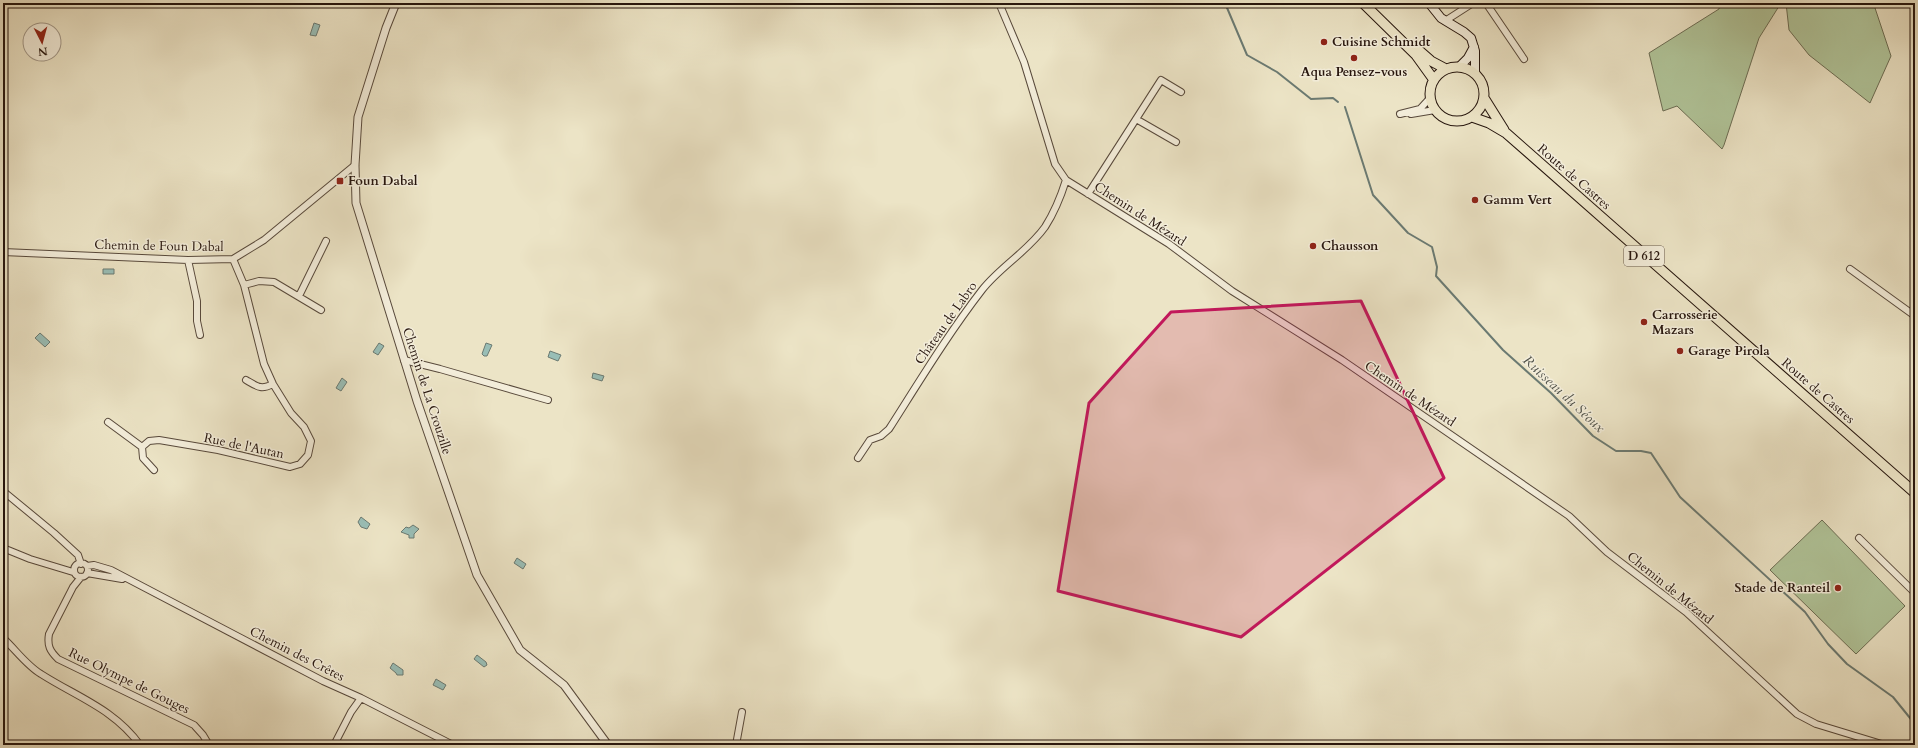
<svg xmlns="http://www.w3.org/2000/svg" width="1918" height="748" viewBox="0 0 1918 748" font-family="Cardo,serif">
  <style>
    .green { fill: #b1c59a; stroke: #6c6d54 }
    .water { fill: #99beb6; stroke: #6b7a72 }
    .lines { fill: none; stroke-linecap: round; stroke-linejoin: round }
    .stream { stroke: #6b7a72; stroke-width: 2 }
    .minor-casing { stroke: #58493b; stroke-width: 8 }
    .tertiary-casing { stroke: #58493b; stroke-width: 9 }
    .secondary-casing { stroke: #26150d; stroke-width: 10 }
    .primary-casing { stroke: #26150d; stroke-width: 11 }
    .minor { stroke: #f3edda; stroke-width: 6 }
    .tertiary { stroke: #f3edda; stroke-width: 7 }
    .secondary { stroke: #f3edda; stroke-width: 8 }
    .primary { stroke: #ece4c6; stroke-width: 9 }
    .marked { fill: #c2185b; fill-opacity: 0.2; stroke: #c2185b; stroke-width: 3; stroke-linejoin: round }
    .poi-dot { fill: #8f2418; stroke: #f3edda; stroke-width: 1.5 }
    .labels { text-anchor: middle; dominant-baseline: central; stroke-width: 3; stroke-linejoin: round; paint-order: stroke }
    .shield { fill: #f3edda; stroke: #64564a; stroke-width: 1 }
    .shield-label { font-size: 12px; font-weight: bold; fill: #26150d }
    .poi-label { font-size: 13px; font-weight: bold; fill: #26150d; stroke: #f3edda; text-anchor: start }
    .street-label { font-size: 13px; fill: #26150d; stroke: #f3edda }
    .water-label { font-size: 14px; font-style: italic; fill: #4e5048; stroke: #f3edda }
  </style>
  <rect width="100%" height="100%" fill="#ece4c6"/>
  <filter id="stains"><feTurbulence type="fractalNoise" baseFrequency=".005" numOctaves="4"/><feColorMatrix values="0 0 0 0 .2 0 0 0 0 .09 0 0 0 0 .02 0 0 0 .5 -.17"/></filter>
  <radialGradient id="worn" r=".72"><stop offset=".6" stop-color="#630" stop-opacity="0"/><stop offset="1" stop-color="#630" stop-opacity=".3"/></radialGradient>
  <path class="green" d="M1720,3h61l-22,35 -35,107 -2,4 -45,-43 -14,5 -14,-58 70,-44z
    M1786,3h92l-3,5 16,48 -21,47 -61,-48 -20,-25z
    M1822,520l83,86 -49,48 -86,-84z"/>
  <path class="water" d="M314,23l6,2 -4,11 -6,-1z
    M103,269h11v5h-11z
    M40,333l10,9 -5,5 -10,-9z
    M379,343l5,3 -6,9 -5,-3z
    M486,343l6,2 -5,11h-3l-2,-2z
    M550,351l11,4 -3,6 -10,-4z
    M593,373l11,3 -2,5 -10,-3z
    M342,378l5,4 -6,9 -5,-3z
    M361,517l9,7 -3,5 -6,-2 -3,-5z
    M413,525l6,4 -5,5v4h-5v-3l-8,-3 5,-5 3,1z
    M517,558l9,6 -3,5 -9,-6z
    M477,655l9,7 1,3 -3,2 -10,-8z
    M393,663l10,7v5h-6l-1,-2 -6,-5z
    M436,679l10,6 -3,5 -10,-5z"/>
  <g class="lines">
    <path class="stream" d="M1225,3l22,52 30,17 34,27 22,-1 5,4
      M1345,107l28,88 35,38 24,14 5,20 -1,9 67,74 48,43 42,43 23,15h25l10,2 29,44 125,115 23,32 19,20 46,33 17,21 5,8"/>
    <g class="minor-casing">
      <path id="minor" d="M999,3l25,59 31,102 11,16 103,64 63,47 110,69 227,156 38,36 79,60 111,102 19,10 69,21
        M1486,3l38,56
        M1445,21l28,-18
        M1400,114l20,-5 11,-12
        M1411,114l24,-4
        M1136,119l40,23
        M1088,194l73,-114 20,12
        M3,252l185,8 45,-1 31,-19 91,-75
        M188,260l9,41v20l3,14
        M1850,269l65,47
        M244,285l15,-4 15,1 47,28
        M299,296l27,-55
        M404,360l36,9 108,31
        M246,380c12,7 15,10 27,4
        M108,422l34,25
        M858,458l12,-18 11,-4 8,-7c30,-47 59,-95 93,-139 18,-23 46,-39 63,-63 9,-14 16,-31 21,-47
        M154,470l-11,-12 -1,-11 7,-6 10,-1 59,10 72,17 10,-3 8,-9 3,-14 -7,-14 -13,-14 -18,-29 -9,-20 -20,-79 -11,-26
        M3,491l51,42 24,22 3,9
        M1859,538l56,55
        M3,548l27,11 43,13
        M74 570a7 7 0 1 1 14 0a7 7 0 1 1-14 0Z
        M87,566l7,-1 17,5 212,111 38,17 92,47
        M87,573l35,6
        M81,577l-8,10 -24,47c-2,12 1,17 9,25l136,66 9,10 6,10
        M3,638c12,11 24,28 38,36 36,23 73,35 99,71
        M334,745l17,-33 10,-14
        M736,745l6,-33"/>
    </g>
    <g class="tertiary-casing">
      <path id="tertiary" d="M396,3l-10,25 -28,89 -3,48 1,38 61,198 60,174 43,75 44,35 44,60"/>
    </g>
    <g class="secondary-casing">
      <path id="secondary" d="M1429,3l12,15 23,14 7,6 4,13v22
        M1459,67l9,-9 6,-11"/>
    </g>
    <g class="primary-casing">
      <path id="primary" d="M1363,3l53,52 18,25
        M1415,47l16,14 15,8
        M1430 94a27 27 0 1 1 54 0a27 27 0 1 1-54 0Z
        M1484,98l20,32
        M1472,117l17,6 17,10 409,360"/>
    </g>
    <use href="#minor" class="minor"/>
    <use href="#tertiary" class="tertiary"/>
    <use href="#secondary" class="secondary"/>
    <use href="#primary" class="primary"/>
  </g>
  <path class="marked" d="M1361,301l83,177 -203,159 -183,-46 31,-188 82,-91z"/>
  <g class="poi-dot">
    <circle cx="1324" cy="42" r="4"/>
    <circle cx="1354" cy="58" r="4"/>
    <rect x="336" y="177" width="8" height="8" rx="2"/>
    <circle cx="1475" cy="200" r="4"/>
    <circle cx="1313" cy="246" r="4"/>
    <circle cx="1644" cy="322" r="4"/>
    <circle cx="1680" cy="351" r="4"/>
    <circle cx="1838" cy="588" r="4"/>
  </g>
  <g class="labels">
    <rect class="shield" x="1624" y="246" width="40" height="20" rx="3"/>
    <g class="shield-label">
      <text x="1644" y="256">D 612</text>
    </g>
    <g class="poi-label">
      <text x="1332" y="42">Cuisine Schmidt</text>
      <text x="1354" y="72" text-anchor="middle">Aqua Pensez-vous</text>
      <text x="348" y="181">Foun Dabal</text>
      <text x="1483" y="200">Gamm Vert</text>
      <text x="1321" y="246">Chausson</text>
      <text x="1652" y="315">Carrosserie<tspan x="1652" dy="15">Mazars</tspan></text>
      <text x="1688" y="351">Garage Pirola</text>
      <text x="1830" y="588" text-anchor="end">Stade de Ranteil</text>
    </g>
    <g class="street-label">
      <text transform="translate(1574 177) rotate(41)">Route de Castres</text>
      <text transform="translate(1140 214) rotate(33)">Chemin de Mézard</text>
      <text transform="translate(159 246) rotate(1)">Chemin de Foun Dabal</text>
      <text transform="translate(946 323) rotate(-55)">Château de Labro</text>
      <text transform="translate(427 391) rotate(72)">Chemin de La Crouzille</text>
      <text transform="translate(1818 391) rotate(41)">Route de Castres</text>
      <text transform="translate(1410 394) rotate(34)">Chemin de Mézard</text>
      <text transform="translate(244 446) rotate(12)">Rue de l'Autan</text>
      <text transform="translate(1670 588) rotate(39)">Chemin de Mézard</text>
      <text transform="translate(297 654) rotate(27)">Chemin des Crêtes</text>
      <text transform="translate(129 681) rotate(26)">Rue Olympe de Gouges</text>
    </g>
    <g class="water-label">
      <text transform="translate(1564 394) rotate(43)">Ruisseau du Séoux</text>
    </g>
  </g>
  <rect width="1918" height="748" fill="none" stroke="#ece4c6" stroke-width="16"/>
  <rect x="4" y="4" width="1910" height="740" fill="none" stroke="#26150d" stroke-width="2"/>
  <rect x="8" y="8" width="1902" height="732" fill="none" stroke="#26150d"/>
  <g transform="translate(42 42) rotate(174)"><circle r="19" fill="#f3edda" stroke="#a19788"/>
  <path d="M0-3L7 15L0 10L-7 15Z" fill="#8f2418"/>
  <text y="-6" font-size="11" font-weight="bold" text-anchor="middle" fill="#26150d">N</text>
  </g>
  <rect width="100%" height="100%" filter="url(#stains)"/>
  <rect width="100%" height="100%" fill="url(#worn)"/>
</svg>
